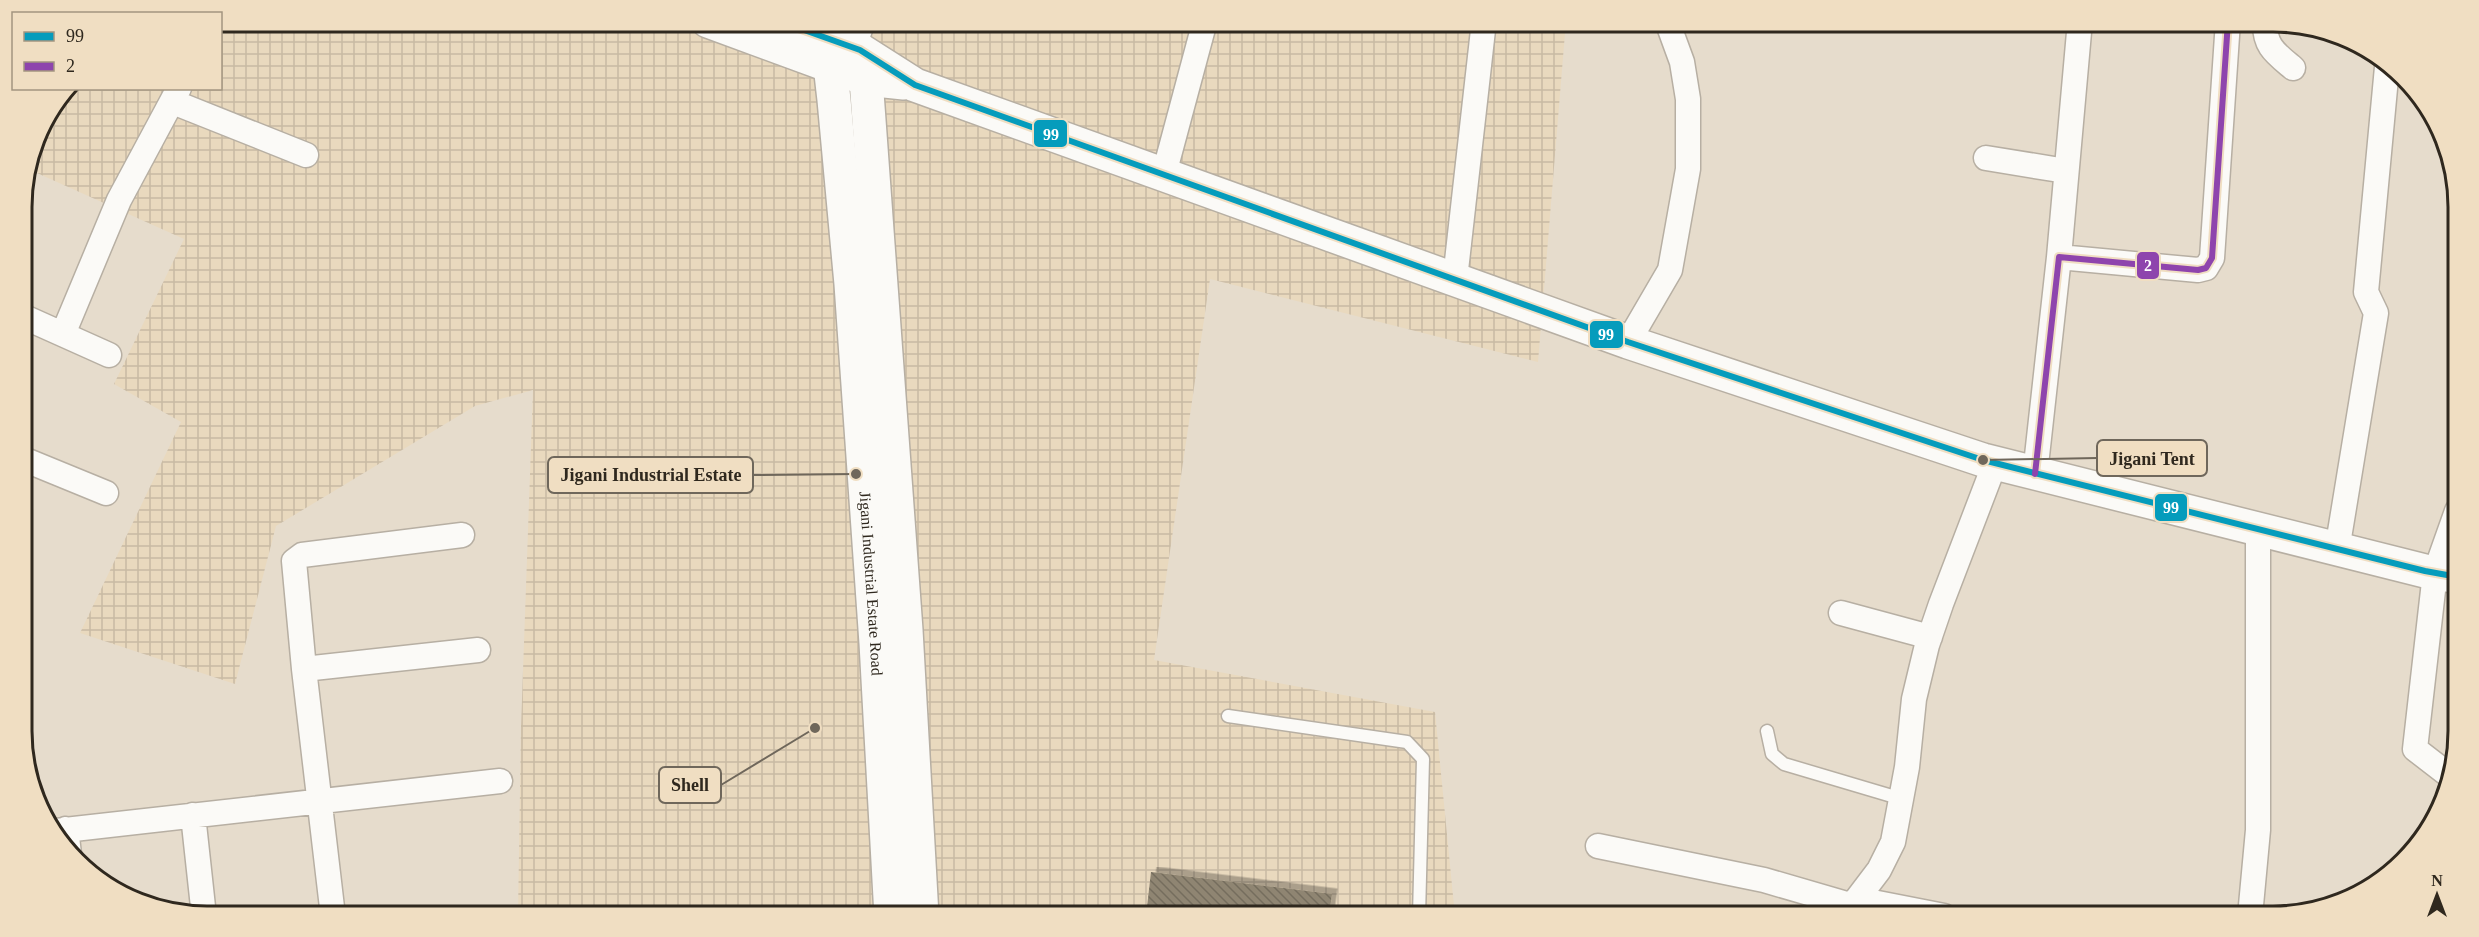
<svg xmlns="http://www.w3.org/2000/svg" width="2479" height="937" viewBox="0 0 2479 937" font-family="'Times New Roman',serif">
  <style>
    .industrial { fill: url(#industrial-grid) }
    .building { fill: url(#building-back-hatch); filter: url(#shadow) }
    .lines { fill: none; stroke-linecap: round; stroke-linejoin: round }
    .lane-casing { stroke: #b7afa3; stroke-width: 15 }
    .street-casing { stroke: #b7afa3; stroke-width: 27 }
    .secondary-casing { stroke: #b7afa3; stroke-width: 36 }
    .primary-casing { stroke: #b7afa3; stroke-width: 36 }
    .lane { stroke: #fbfaf7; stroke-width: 12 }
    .street { stroke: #fbfaf7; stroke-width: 24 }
    .secondary { stroke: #fbfaf7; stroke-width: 33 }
    .primary { stroke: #fbfaf7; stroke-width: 33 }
    .bus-1-casing { stroke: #f0dec2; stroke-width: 10 }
    .bus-2-casing { stroke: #f0dec2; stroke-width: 10 }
    .bus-1 { stroke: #059cbc; stroke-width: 6 }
    .bus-2 { stroke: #8e44ad; stroke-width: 6 }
    .labels { text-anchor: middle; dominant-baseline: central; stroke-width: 6; stroke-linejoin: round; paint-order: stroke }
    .street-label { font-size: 16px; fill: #2f281e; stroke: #f0dec2 }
    .rim { fill: none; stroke: #2f281e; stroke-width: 3 }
    .leader { fill: none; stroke: #6f675b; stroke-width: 2 }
    .callout-dot { fill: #6f675b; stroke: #f0dec2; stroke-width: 2 }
    .callout { fill: #f0dec2; stroke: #6f675b; stroke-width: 2 }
    .callout-label { font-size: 18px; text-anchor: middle; font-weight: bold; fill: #2f281e }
    .line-badge { stroke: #f0dec2; stroke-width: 2 }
    .badge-label { font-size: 16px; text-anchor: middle; font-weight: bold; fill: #fff }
  </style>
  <defs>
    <pattern id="industrial-grid" width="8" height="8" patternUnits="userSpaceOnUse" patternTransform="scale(1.5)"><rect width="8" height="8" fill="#e9d9be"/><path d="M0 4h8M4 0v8" fill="none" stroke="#c8baa3"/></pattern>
    <pattern id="building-back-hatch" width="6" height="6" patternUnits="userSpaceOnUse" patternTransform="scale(1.5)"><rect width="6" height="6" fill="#8f8572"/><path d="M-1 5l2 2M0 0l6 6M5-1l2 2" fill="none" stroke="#756d5d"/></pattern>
    <filter id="shadow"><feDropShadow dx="5.5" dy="-5.5" stdDeviation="0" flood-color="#0004"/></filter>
  </defs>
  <rect width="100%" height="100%" fill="#e6dccc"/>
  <path class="industrial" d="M221,21h1345l-28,341 -328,-83 -56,381 281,52 20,204h-937l3,-189 12,-337 -58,16 -199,120 -41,158 -155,-51 101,-211 -67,-38 70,-145 -156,-70 12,-45 28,-35 152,-1z"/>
  <path class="building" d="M1151,872l181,22 -3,22h-183z"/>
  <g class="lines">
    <g class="lane-casing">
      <path id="lane" d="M860,49l9,-28
        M1228,716l179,26 16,17 -4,157
        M1767,731l5,23 12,10 118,35"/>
    </g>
    <g class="street-casing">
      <path id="street" d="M2265,21c-1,25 10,32 28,47
        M173,102l133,53
        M1986,158l80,13
        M1164,174l41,-153
        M2059,257l21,-236
        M1455,279l29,-258
        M22,316l87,39
        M63,334l56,-134 60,-112
        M1628,342l42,-72 18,-101v-70l-6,-37 -15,-41
        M23,459l83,34
        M2035,474l24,-217 139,13 8,-2 6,-10 16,-237
        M2337,550l39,-237 -10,-21 21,-225
        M1841,613l89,24
        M304,669l174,-19
        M2450,776l-35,-27 20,-176 22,-62
        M193,815l11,101
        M66,829l3,25
        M56,831l444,-50
        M1598,846l166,34 86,25
        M1857,899l87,17
        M333,916l-29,-247 -10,-108 8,-6 160,-20
        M1838,916l19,-17 22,-29 14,-28 14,-75 7,-68 13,-54 14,-41 54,-141
        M2250,916l8,-86v-300"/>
    </g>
    <g class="secondary-casing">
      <g id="secondary">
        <path id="s1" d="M824,42l6,23 4,35 17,184 25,359 15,273"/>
        <path d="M860,50l6,29 40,551 16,286"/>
      </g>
    </g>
    <g class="primary-casing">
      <path id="primary" d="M708,21l158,58 38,4
        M779,21l81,29 55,35 713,257 355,118 442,111 33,6"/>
    </g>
    <use href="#lane" class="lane"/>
    <use href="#street" class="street"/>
    <use href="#secondary" class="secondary"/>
    <use href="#primary" class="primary"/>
    <g class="bus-1-casing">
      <path id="bus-1" d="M779,21l81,29 55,35 713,257 355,118 442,111 33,6"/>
    </g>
    <g class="bus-2-casing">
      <path id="bus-2" d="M2035,474l24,-217 139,13 8,-2 6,-10 16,-237"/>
    </g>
    <use href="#bus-1" class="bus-1"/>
    <use href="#bus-2" class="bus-2"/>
  </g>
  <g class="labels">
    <g class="street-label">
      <text stroke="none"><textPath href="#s1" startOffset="544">Jigani Industrial Estate Road</textPath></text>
    </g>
  </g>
  <path d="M0 0H2479V937H0ZM207 32H2273A175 175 0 0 1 2448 207V731A175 175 0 0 1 2273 906H207A175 175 0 0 1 32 731V207A175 175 0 0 1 207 32Z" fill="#f0dec2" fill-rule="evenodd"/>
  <path class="rim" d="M207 32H2273A175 175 0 0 1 2448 207V731A175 175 0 0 1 2273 906H207A175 175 0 0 1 32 731V207A175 175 0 0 1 207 32Z"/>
  <path class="leader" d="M1983 460L2097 458M856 474L753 475M815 728L721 785"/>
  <g class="callout-dot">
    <circle cx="1983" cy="460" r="6"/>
    <circle cx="856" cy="474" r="6"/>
    <circle cx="815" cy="728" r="6"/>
  </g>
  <g class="callout">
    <rect x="2097" y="440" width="110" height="36" rx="6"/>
    <rect x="548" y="457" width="205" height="36" rx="6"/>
    <rect x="659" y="767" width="62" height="36" rx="6"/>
  </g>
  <g class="callout-label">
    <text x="2152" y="465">Jigani Tent</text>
    <text x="651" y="481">Jigani Industrial Estate</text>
    <text x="690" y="791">Shell</text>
  </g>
  <g class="line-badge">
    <rect x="1033" y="119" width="35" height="29" rx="6" fill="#059cbc"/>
    <rect x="2136" y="251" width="24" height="29" rx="6" fill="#8e44ad"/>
    <rect x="1589" y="320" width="35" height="29" rx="6" fill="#059cbc"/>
    <rect x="2154" y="493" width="34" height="29" rx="6" fill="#059cbc"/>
  </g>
  <g class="badge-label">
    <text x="1051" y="140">99</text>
    <text x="2148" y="271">2</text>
    <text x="1606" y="340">99</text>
    <text x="2171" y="513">99</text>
  </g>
  <rect x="12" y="12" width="210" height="78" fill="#f0dec2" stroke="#a39580" stroke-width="1.5"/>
  <rect x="24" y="32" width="30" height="9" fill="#059cbc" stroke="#a39580" stroke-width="1.5"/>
  <text x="66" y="42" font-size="18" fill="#2f281e">99</text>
  <rect x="24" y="62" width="30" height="9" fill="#8e44ad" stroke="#a39580" stroke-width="1.5"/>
  <text x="66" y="72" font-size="18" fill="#2f281e">2</text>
  <g transform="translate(2437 895)" stroke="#f0dec2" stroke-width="4.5" paint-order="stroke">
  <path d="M0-4.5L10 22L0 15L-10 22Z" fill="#2f281e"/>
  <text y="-9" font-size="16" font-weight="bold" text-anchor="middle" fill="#2f281e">N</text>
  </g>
</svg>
